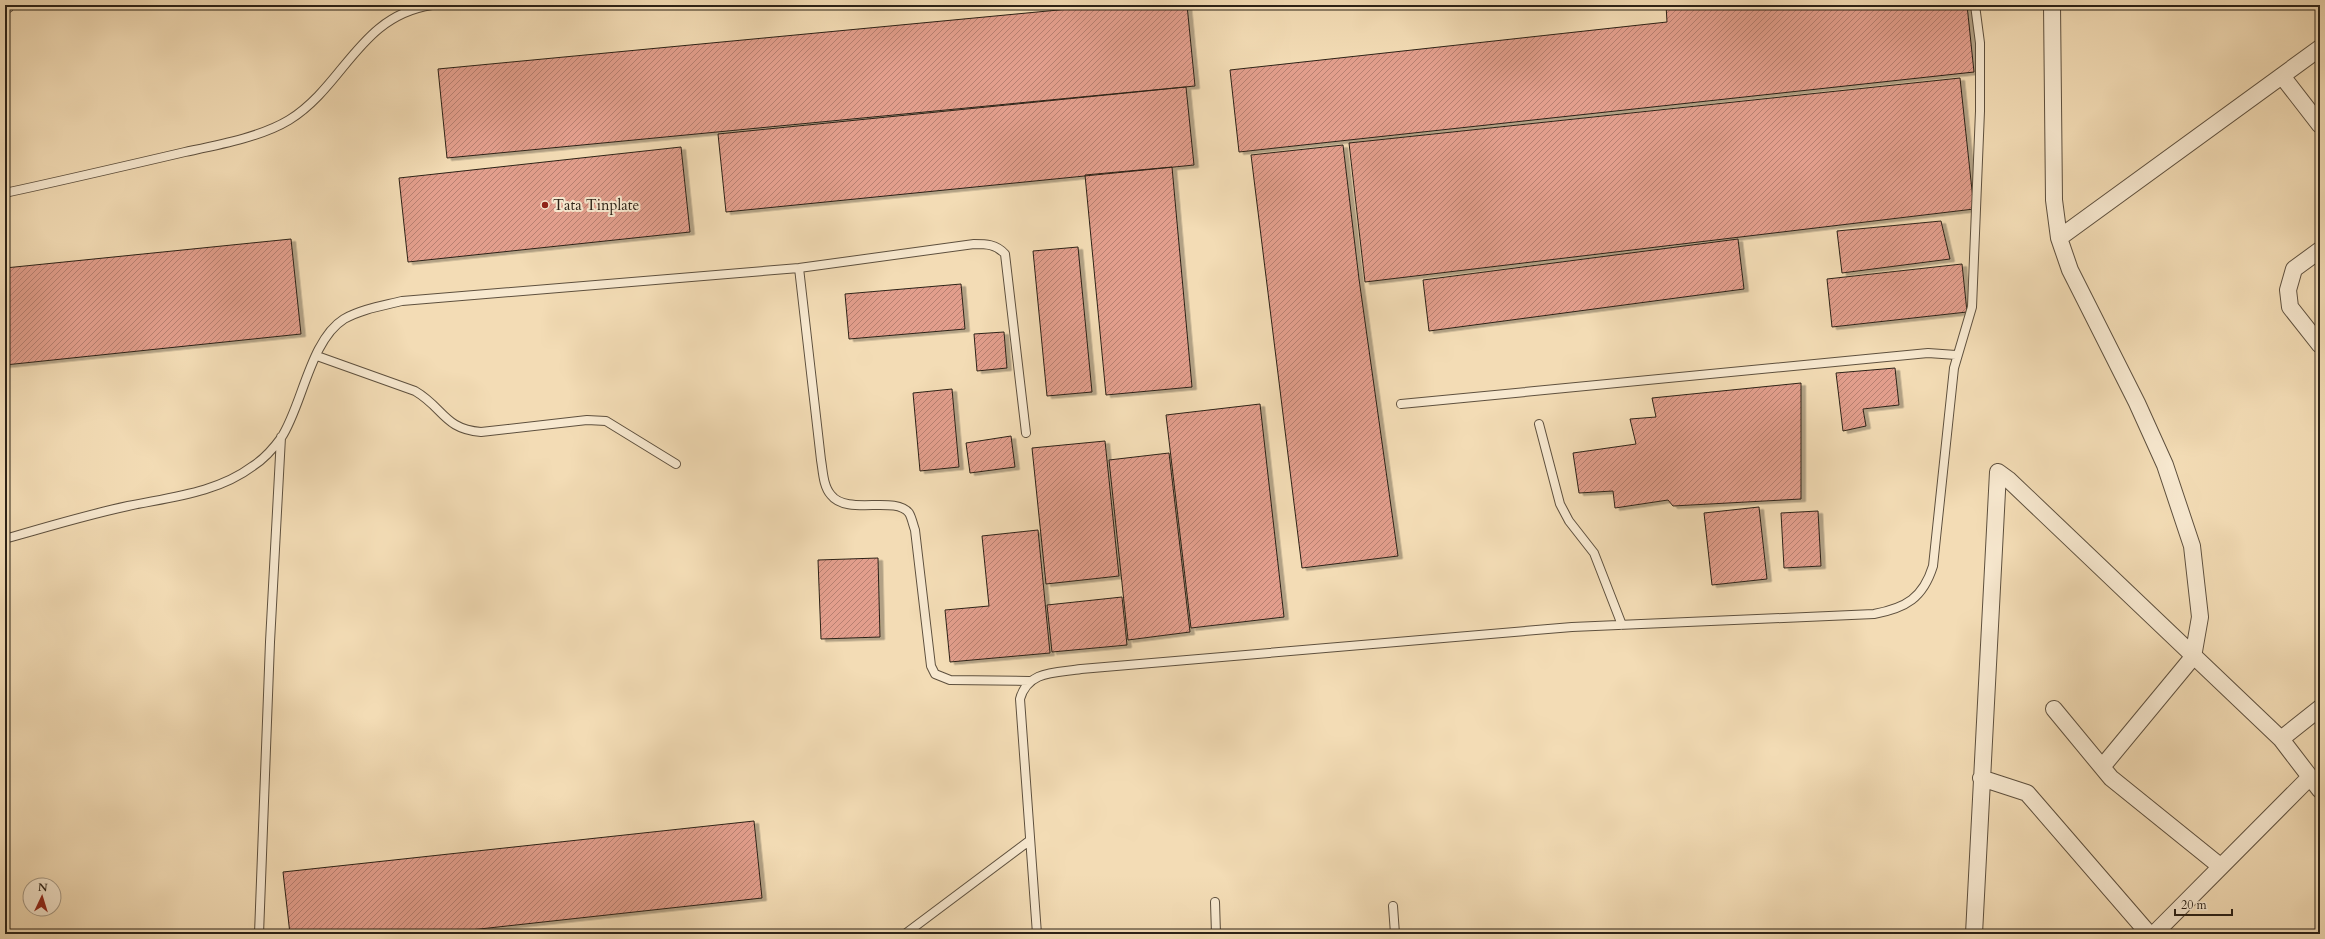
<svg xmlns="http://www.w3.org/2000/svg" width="2325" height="939" viewBox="0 0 2325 939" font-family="Cardo,serif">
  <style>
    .building { fill: url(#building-hatch); stroke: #2c2217; filter: url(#shadow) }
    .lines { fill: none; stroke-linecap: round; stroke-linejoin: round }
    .lane-casing { stroke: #5e503e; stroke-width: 10 }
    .street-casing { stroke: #5e503e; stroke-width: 18 }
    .lane { stroke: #f7e8cf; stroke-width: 8 }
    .street { stroke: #f7e8cf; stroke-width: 16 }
    .poi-dot { fill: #8f2418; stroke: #f7e8cf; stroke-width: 1.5 }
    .labels { text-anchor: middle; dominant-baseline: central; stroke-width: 4; stroke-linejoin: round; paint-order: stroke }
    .poi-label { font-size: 15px; fill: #2c2217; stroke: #f7e8cf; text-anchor: start }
  </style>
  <defs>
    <pattern id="building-hatch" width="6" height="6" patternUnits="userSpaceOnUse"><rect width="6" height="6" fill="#e29e8c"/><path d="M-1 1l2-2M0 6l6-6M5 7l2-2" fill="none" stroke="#b78071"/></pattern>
    <filter id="shadow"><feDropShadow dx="4.5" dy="2.5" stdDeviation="0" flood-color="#0004"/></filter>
  </defs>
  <rect width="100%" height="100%" fill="#f3dcb5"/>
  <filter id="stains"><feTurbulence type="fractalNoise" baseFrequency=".005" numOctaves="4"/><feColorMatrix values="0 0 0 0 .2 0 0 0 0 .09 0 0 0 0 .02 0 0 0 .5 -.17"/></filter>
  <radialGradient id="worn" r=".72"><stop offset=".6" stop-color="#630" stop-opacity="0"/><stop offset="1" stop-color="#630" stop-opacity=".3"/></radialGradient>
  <path class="building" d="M1111,5h76l8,81 -748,72 -9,-89z
    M1666,5h301l7,67 -735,80 -9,-82 437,-48z
    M1960,78l14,131 -609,73 -16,-139z
    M1186,87l8,78 -468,47 -8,-78z
    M1343,145l16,134 39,277 -96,12 -51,-413z
    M681,147l9,85 -282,30 -9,-84z
    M1172,167l20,220 -86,8 -21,-220z
    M1941,221l9,38 -108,14 -5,-42z
    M291,239l10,95 -296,31v-97z
    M1738,239l6,50 -315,42 -6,-51z
    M1078,247l14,145 -45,4 -14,-145z
    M1962,264l5,48 -135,15 -5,-48z
    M961,284l4,45 -116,10 -4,-45z
    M1004,332l3,36 -30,3 -3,-37z
    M1895,368l4,37 -36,4 3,17 -23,5 -7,-58z
    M1801,383v116l-128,7 -5,-6 -53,8 -2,-17 -34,2 -6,-40 63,-9 -6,-25 26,-2 -4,-19z
    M952,389l7,78 -39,4 -7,-78z
    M1260,404l24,213 -93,11 -25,-213z
    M1011,436l4,31 -45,6 -4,-30z
    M1105,441l14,135 -73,8 -14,-136z
    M1169,453l21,179 -62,8 -19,-180z
    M1759,507l8,72 -55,6 -8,-72z
    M1818,511l3,55 -37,2 -3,-55z
    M1038,530l12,123 -100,9 -5,-52 44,-4 -7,-70z
    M878,558l2,79 -59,2 -3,-79z
    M1122,597l5,48 -75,7 -5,-47z
    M754,821l8,77 -328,36h-144l-7,-62z"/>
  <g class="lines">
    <g class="lane-casing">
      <path id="lane" d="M5,193c60,-13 120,-27 180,-41 33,-7 76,-15 104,-32 56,-35 70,-104 143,-115
        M799,268l22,192c2,11 2,26 10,35 16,21 64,0 78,18 3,5 4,12 6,17l16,136 4,8 15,6 79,1
        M317,356l98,35c29,17 29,38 66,41l106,-12 19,1 70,43
        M1401,404l527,-51 28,2
        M1539,424l21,80 9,17 25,32 28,72
        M5,539c41,-12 81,-24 123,-33 43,-9 89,-13 125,-40 11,-7 20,-17 28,-28 21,-31 29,-98 63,-119 18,-10 38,-13 58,-18l397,-33 175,-24c12,0 22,0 31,10l21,179
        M1215,902l1,32
        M1393,906l2,28
        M259,934l11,-292 11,-205
        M905,934l124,-93
        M1037,934l-17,-235c8,-29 36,-26 61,-30l491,-42 302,-13c32,-6 49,-16 59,-48l21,-198 18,-61 8,-196v-68l-5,-38"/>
    </g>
    <g class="street-casing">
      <path id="street" d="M5,5h1
        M2052,5l2,195 5,38 11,32 67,133 28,62 27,81 8,71 -7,40 -91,110
        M2282,76l38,49
        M2059,238l261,-190
        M2320,250l-26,19 -6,21 2,17 30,38
        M1998,472l11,8 272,259 39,51
        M2054,709l57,69 109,88
        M2281,739l39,-31
        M1981,778l46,15 122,141
        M1974,934l24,-462
        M2154,934l156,-157"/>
    </g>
    <use href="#lane" class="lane"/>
    <use href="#street" class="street"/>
  </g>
  <circle class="poi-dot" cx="545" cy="205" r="4"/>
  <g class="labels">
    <g class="poi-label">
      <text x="553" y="205">Tata Tinplate</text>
    </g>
  </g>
  <rect width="2325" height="939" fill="none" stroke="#f3dcb5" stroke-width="20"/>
  <rect x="6" y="6" width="2313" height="927" fill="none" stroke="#2c2217" stroke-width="2"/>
  <rect x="10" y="10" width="2305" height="919" fill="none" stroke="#2c2217"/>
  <g transform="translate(42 897) rotate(4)"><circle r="19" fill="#f7e8cf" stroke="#a69985"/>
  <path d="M0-3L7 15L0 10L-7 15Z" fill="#8f2418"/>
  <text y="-6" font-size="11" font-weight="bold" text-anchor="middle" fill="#2c2217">N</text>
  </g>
  <path d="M2175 909v6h57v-6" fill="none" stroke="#2c2217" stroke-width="2"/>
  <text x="2181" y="909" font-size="12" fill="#2c2217" stroke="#f7e8cf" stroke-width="3" paint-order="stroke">20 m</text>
  <rect width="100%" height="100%" filter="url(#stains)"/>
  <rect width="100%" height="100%" fill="url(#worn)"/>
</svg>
